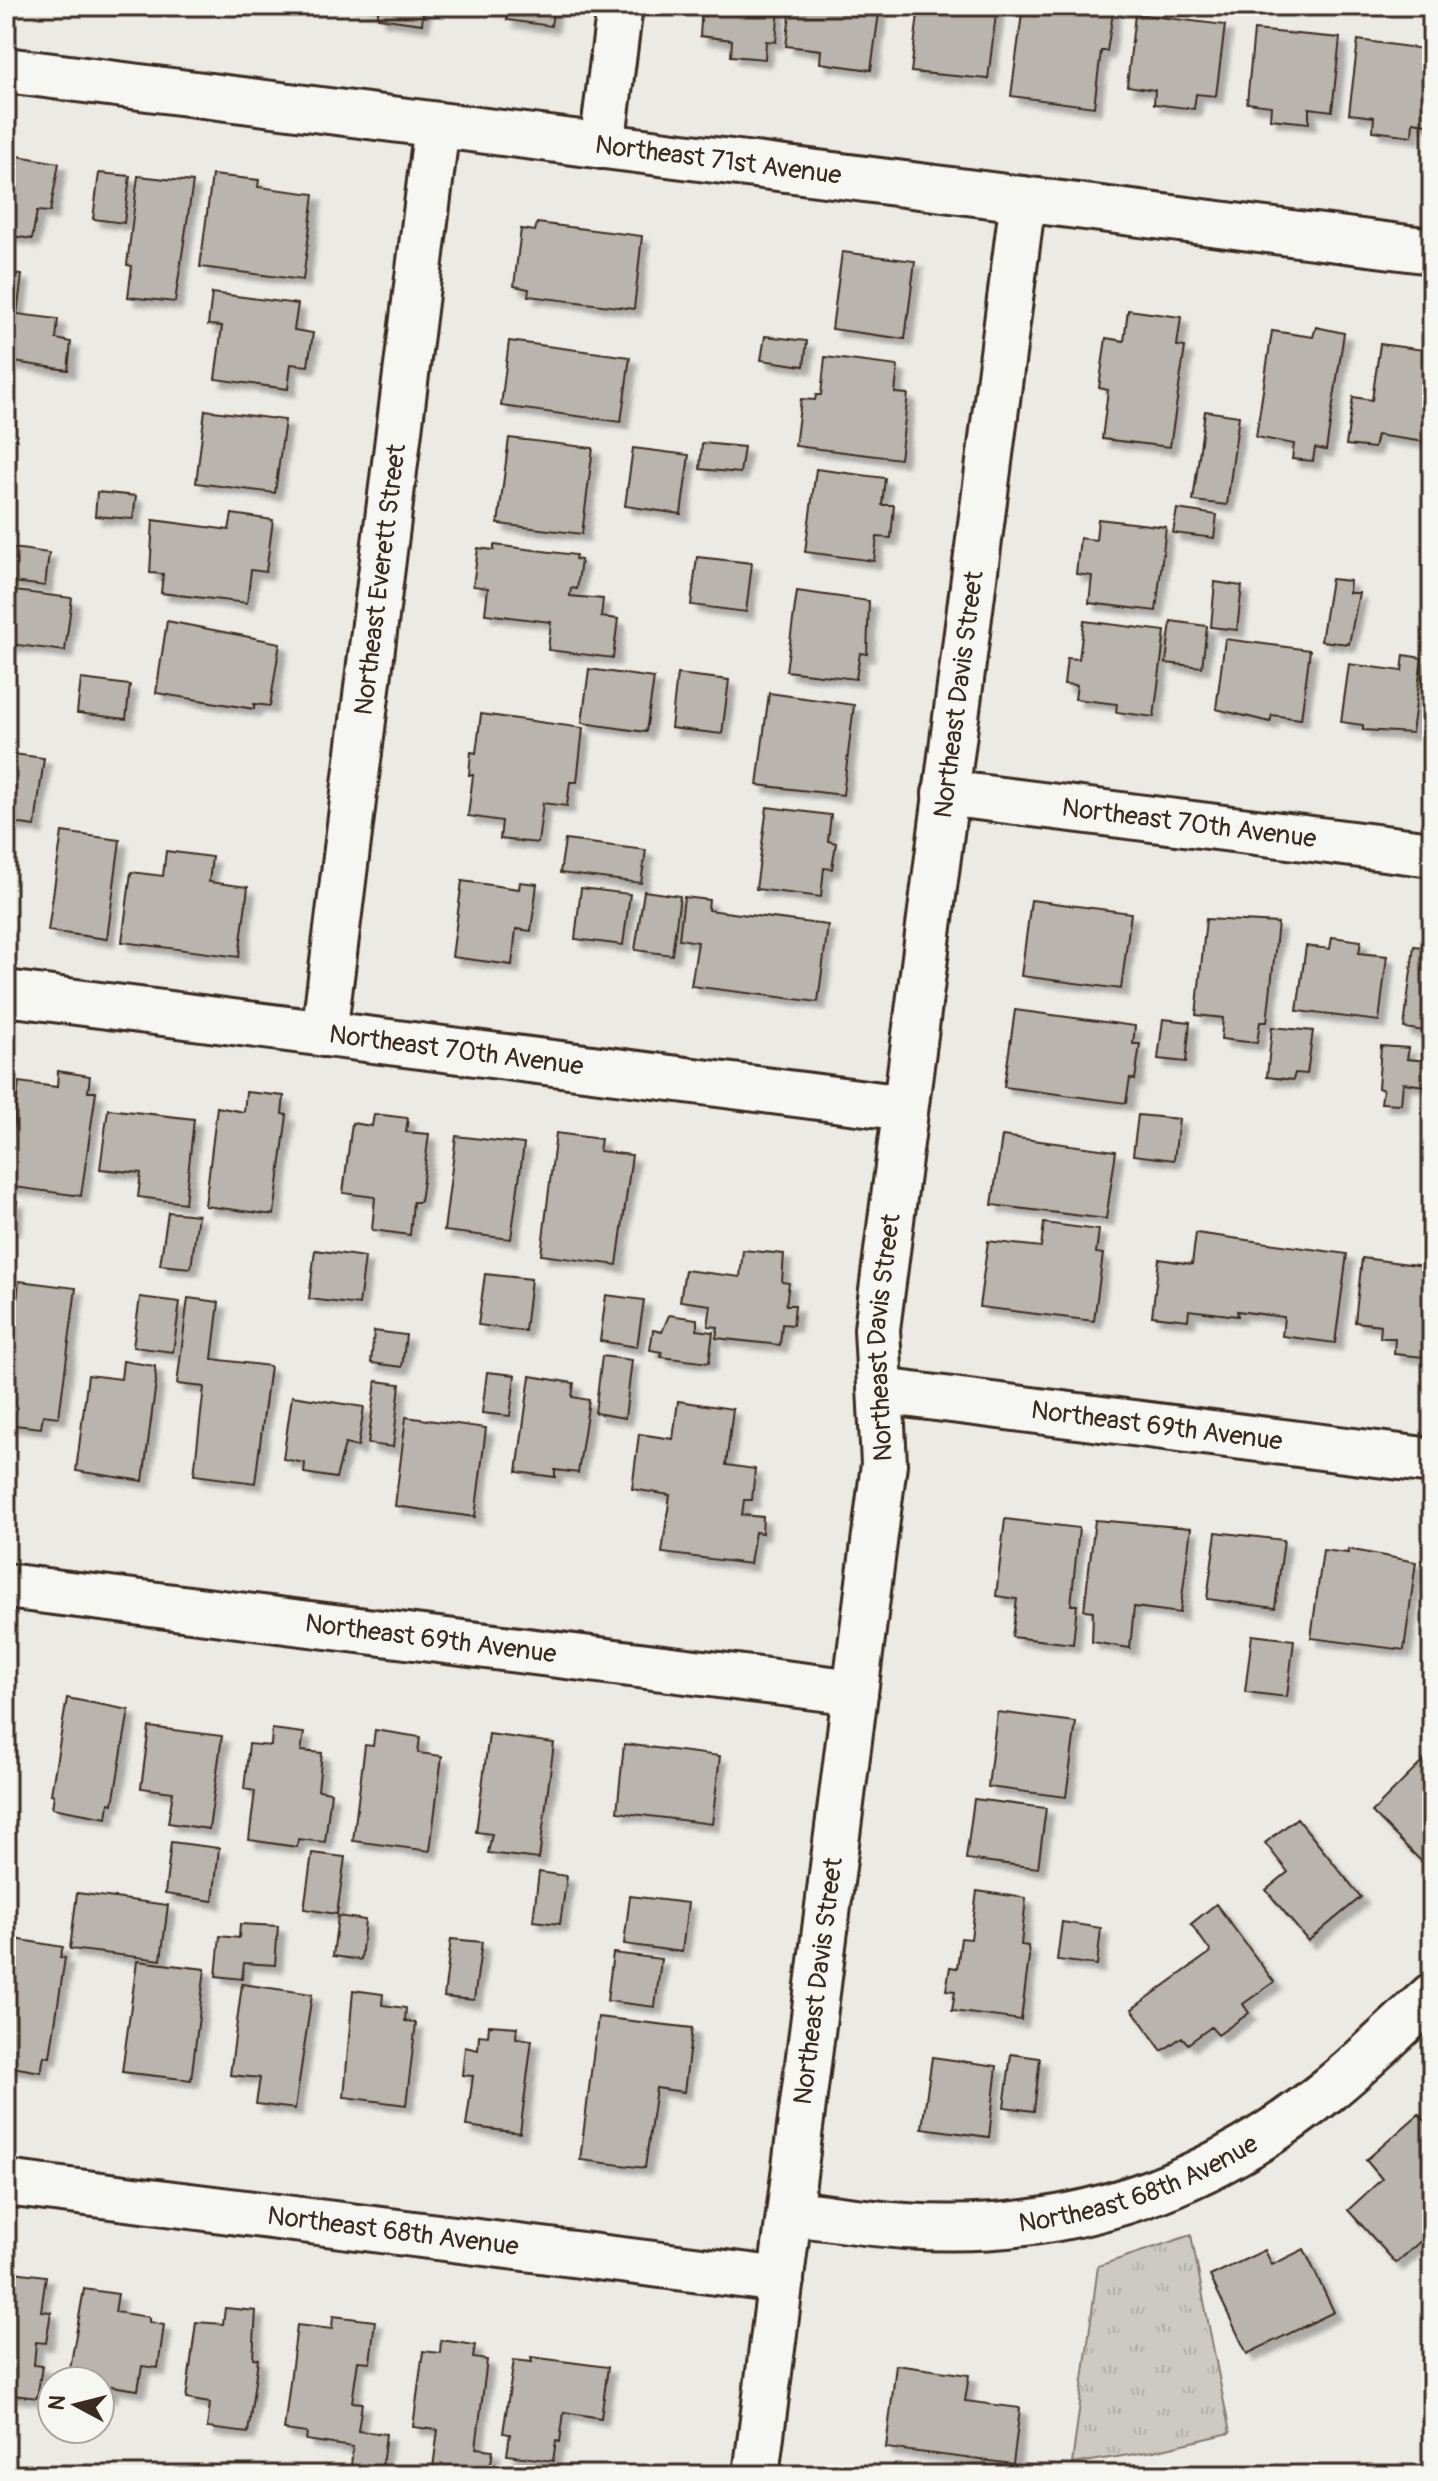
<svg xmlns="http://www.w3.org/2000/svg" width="1438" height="2481" viewBox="0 0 1438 2481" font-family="Pangolin,sans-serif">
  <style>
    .grass { fill: url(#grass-tufts); stroke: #847a71; stroke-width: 2 }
    .building { fill: #bab4ae; stroke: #3b2a1e; stroke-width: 2; filter: url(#shadow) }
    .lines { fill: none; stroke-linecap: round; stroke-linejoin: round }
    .minor-casing { stroke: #3b2a1e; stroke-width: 50 }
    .minor { stroke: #f6f6f2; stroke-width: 44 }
    .labels { text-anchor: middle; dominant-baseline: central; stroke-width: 7; stroke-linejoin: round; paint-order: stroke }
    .street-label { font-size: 26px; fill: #3b2a1e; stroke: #f6f6f2 }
  </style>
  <defs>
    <pattern id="grass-tufts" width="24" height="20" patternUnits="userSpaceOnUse" patternTransform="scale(2)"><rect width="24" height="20" fill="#cdcac4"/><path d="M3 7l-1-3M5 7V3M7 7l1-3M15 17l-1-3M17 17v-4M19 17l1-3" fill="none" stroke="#b1aea8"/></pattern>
    <filter id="shadow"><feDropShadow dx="7" dy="7" stdDeviation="2" flood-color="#0004"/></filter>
  </defs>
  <rect width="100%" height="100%" fill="#ebeae5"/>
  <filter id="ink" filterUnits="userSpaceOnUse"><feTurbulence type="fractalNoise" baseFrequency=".0125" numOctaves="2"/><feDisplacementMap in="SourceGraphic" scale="16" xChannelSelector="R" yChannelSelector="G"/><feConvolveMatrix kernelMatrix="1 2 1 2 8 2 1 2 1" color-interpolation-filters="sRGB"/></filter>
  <g filter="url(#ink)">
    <path class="grass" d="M1191,2235l39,198 -76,18 -82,13 26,-198z"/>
    <path class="building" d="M424,6l-2,18 -44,-6v-8l-29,-3z
      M476,6h78l-3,20 -44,-6v-10z
      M702,6h77l-3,36 -10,-1 -1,18 -34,-3 1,-16 -32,-4z
      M791,6h89l-9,64 -51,-7 1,-13 -35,-4z
      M919,6h78l-9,73 -77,-7z
      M1023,6h91l-7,45h-6l-7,56 -83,-11z
      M1135,14l90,11 -9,71 -20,-2 -2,15 -40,-5 1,-14 -28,-4z
      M1254,30l86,8 -8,73 -23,-3v15l-39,-4 1,-13 -24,-3z
      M1358,40l74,10v75l-19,-3 -1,14 -39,-5 1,-14 -25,-3z
      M6,154l53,9 -9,49 -13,-1 -5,28 -26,-4z
      M99,173l31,3 -6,47 -31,-4z
      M212,175l47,5 -1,7 56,7 -11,86 -103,-13z
      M138,176l55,6 -18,120 -47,-5 4,-31 -5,-1z
      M537,223l105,13 -8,73 -106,-13 1,-7 -15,-3 7,-57 14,2z
      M842,252l73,9 -10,78 -73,-10z
      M6,273l16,2 -5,39 41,5 -2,20 15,3 -3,28 -61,-9 3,-22 -4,-1z
      M212,293l86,11 -4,26 19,3 -5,33 -17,-2 -3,25 -73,-10 7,-53 -14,-1z
      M1128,310l53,7 -4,29 8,1 -15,100 -68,-8 6,-49 -9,-2 7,-50 18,3z
      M1316,327l28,6 -18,117 -11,-2 -2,13 -21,-2 2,-15 -38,-7 16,-106 41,6z
      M765,336l42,5 -3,25 -43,-6z
      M509,341l121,16 -9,65 -120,-16z
      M1380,344l44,6 -2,10 10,1v82l-55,-8 -3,13 -28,-3 7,-48 19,3z
      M825,357l73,9 -3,27 13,1 -8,65 -105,-13 6,-47 14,1 1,-5h5z
      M205,410l80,10 -10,73 -79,-10z
      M1205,411l34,5 -12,89 -34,-4z
      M509,438l84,10 -11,86 -84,-10z
      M702,443l42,4 -4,26 -40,-4z
      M633,448l56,7 -8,59 -56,-8z
      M816,469l69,9 -3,27h12l-3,33 -14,-1 -3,24 -69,-9z
      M97,492l39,4 -3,23 -38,-3z
      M1177,509l40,6 -3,23 -41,-5z
      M232,514l41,6 -7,52 -15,-2 -4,33 -86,-10 2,-19 -13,-1 3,-53 76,10z
      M1098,519l68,8 -10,84 -67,-8 3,-27 -16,-2 4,-36 16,2z
      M494,545l82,10 -1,4 6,1 -4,29 -6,-1 -1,8 33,3 -2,18 17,2 -5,39 -65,-8 3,-28 -66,-8 3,-26 -15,-2 5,-38 16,2z
      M6,547l43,6 -4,33 -39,-5z
      M697,557l55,6 -6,49 -55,-7z
      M1331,579l19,2 -1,12h10l-10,51 -28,-3z
      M1215,582l27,4 -5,44 -26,-3z
      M15,591l57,7 -7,53 -56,-7z
      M797,591l72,10 -2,53 -7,-1 -4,26 -70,-8z
      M6,596l7,1 -7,54z
      M167,621l113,22 -10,63 -16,-2v5l-98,-16z
      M1084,621l81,10 -11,86 -38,-5 1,-8 -42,-5 2,-14 -13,-1 3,-26 12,1z
      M1171,621l36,5 -5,41 -36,-4z
      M1225,639l85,11 -9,69 -29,-4 -2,7 -54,-13z
      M1404,655l18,3 -10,75 -49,-3v-5l-22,-3 8,-58 53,7z
      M589,669l65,9 -8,54 -64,-9z
      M677,674l52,6 -7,54 -51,-6z
      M81,679l49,6 -4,34 -49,-6z
      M769,693l85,12 -11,90 -86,-10z
      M481,714l102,14 -6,54h-7l-3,24 -24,-3 -5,40 -38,-4 2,-18 -34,-5 5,-41h-4l2,-23 5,1z
      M6,753l38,5 -9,68 -29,-4z
      M767,807l64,8 -3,26 8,2 -4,26 -8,-1 -3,29 -65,-8z
      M62,832l58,8 -13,99 -59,-8z
      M565,840l81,10 -5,33 -81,-10z
      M166,851l46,6 -3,25 39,5 -9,70 -117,-15 9,-70 32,4z
      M462,881l57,8 1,-7 17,2 -6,47 -15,-2 -4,36 -60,-8z
      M581,888l49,6 -7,51 -48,-6z
      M644,891l36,5 -8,59 -37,-5z
      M684,897l25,3 -1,10 120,15 -10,77 -127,-16 7,-44 -19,-3z
      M1031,900l100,13 -10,76 -100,-13z
      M1206,919l72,4 -11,99h-7l-3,21 -36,-4 2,-21 -27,-3z
      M1332,937l29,4 -2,12 28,3 -8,65 -82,-10 9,-65 24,3z
      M1414,946l18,2v84l-28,-4z
      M1015,1010l120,16 -2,18h7l-5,36 -5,-2 -4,25 -122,-16z
      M1163,1019l27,3 -4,40 -28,-3z
      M1272,1027l41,4 -6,43 -12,-1 -2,7 -26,-3z
      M1381,1046l28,2 -2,11 21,2 -3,25 -22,-3 -2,21 -20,-1 2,-13 -5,-2z
      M58,1071l32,5 -2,16h8l-15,104 -75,-10 13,-104 38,5z
      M246,1092l38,4 -2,18 5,1 -13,100 -69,-9 12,-99 27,5z
      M108,1109l86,10 -9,84 -47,-6 3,-24 -41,-4z
      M374,1114l34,4 -2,14 23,2 -9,68h-7l-3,33 -38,-5 3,-33 -32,-4 9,-70 20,3z
      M1138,1115l41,4 -5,41 -41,-5z
      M556,1133l45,6 -2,12 33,4 -15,110 -76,-10z
      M456,1136l68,8 -13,95 -67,-8z
      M1002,1136l114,15 -10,68 -114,-14z
      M6,1200l11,1 -4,27 -7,-1z
      M168,1212l30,3 -7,53 -31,-3z
      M1044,1223l55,7 -3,23 7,1 -9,67 -115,-14 9,-66 53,6z
      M1196,1233l151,21 -12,89 -53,-7 2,-19 -47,-6 1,5 -49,-6 -1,10 -36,-4 7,-57 33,5z
      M315,1250l50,7 -6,48 -50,-6z
      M743,1250l41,4 -2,28 7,1 -3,22h9l-2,20 -11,-1 -2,21 -64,-7 2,-11 -10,-1 3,-21 -31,-4 5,-31 55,7z
      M1362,1258l70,9v62l-4,-1 -4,29 -30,-3 1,-16h-15l1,-13 -26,-3z
      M485,1274l46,5 -6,52 -47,-6z
      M19,1281l57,7 -17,129 -16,-2 -2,13 -35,-4v-81l4,-31h6z
      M606,1295l38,5 -7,47 -37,-6z
      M140,1297l40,5 -7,50 -40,-5z
      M188,1298l31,4 -7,57 58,7 -15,117 -61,-8 10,-88 -27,-3z
      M669,1315l28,4v11l16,2 -4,31 -48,-6 1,-5 -12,-2 3,-20 9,2z
      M374,1331l32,4 -4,32 -31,-4z
      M602,1356l30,4 -7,58 -30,-5z
      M123,1361l32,5 1,16 -13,99 -67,-10 12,-96 33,4z
      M487,1372l28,3 -5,41 -28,-3z
      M530,1376l44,7 -2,14 17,3 -11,73 -23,-3v7l-38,-5z
      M376,1381l24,3 -7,63 -25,-3z
      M292,1396l72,11 -6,40 -13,-3 -9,34 -32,-5 1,-10 -22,-4z
      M678,1401l55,8 -7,56 29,4 -3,31h-8l-2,15 21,2 -1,16 -7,-1 -5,32 -88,-11 8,-58 -38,-6 7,-55 34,5z
      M406,1417l80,11 -11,89 -80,-11z
      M1005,1519l74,9 -8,77h6l-4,39 -61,-7 5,-38 -21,-3z
      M1095,1520l96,8 -11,85 -46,-6 -4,41 -38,-6 1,-31 -9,-1z
      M1216,1532l68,8 -9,68 -68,-9z
      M1348,1549l68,13 -12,88 -93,-12 12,-88 25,3z
      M1252,1635l42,5 -7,57 -42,-5z
      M67,1698l62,12 -16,94 -4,-1 -2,15 -55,-10 2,-13 -3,-1z
      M997,1712l79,10 -10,75 -78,-10z
      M149,1727l73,9 -13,93 -41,-6 5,-31 -32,-4z
      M272,1729l32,4 -3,18 21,2 -4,37 13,2 -6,50 -27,-3 -1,8 -48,-7 6,-49 -11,-2 5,-45 22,2z
      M375,1730l45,7 -2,16 24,3 -12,95 -77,-10 12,-96 8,1z
      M489,1734l65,9 -15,116 -51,-6 4,-19 -16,-2z
      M624,1744l96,12 -8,68 -95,-12z
      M1427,1757l5,4v105l-3,3 -57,-57z
      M974,1799l72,9 -8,60 -72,-9z
      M1297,1818l64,79 -53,44 -42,-51 22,-18 -23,-29z
      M171,1842l48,6 -6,53 -48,-7z
      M312,1853l33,4 -8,57 -33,-5z
      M539,1872l28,4 -7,48 -27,-3z
      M977,1891l49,7 -5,47 7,1 1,11 -8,63 -69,-9 3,-20 -9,-1 4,-23 7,1 4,-30 10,1z
      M77,1893l91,12 -7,55 -91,-11z
      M630,1896l58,7 -6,49 -58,-8z
      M1216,1904l58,78 -31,22 6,9 -31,22 -7,-8 -23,17 -6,-7 -20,14 -30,-42 79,-57 -20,-28z
      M338,1916l27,4 -4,40 -28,-4z
      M1062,1922l39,6 -4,37 -40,-5z
      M240,1924l38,2 -3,39 -31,-2 -2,16 -26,-3 4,-40 19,2z
      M9,1938l54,9 -3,10 5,1 -15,99 -6,-1 -3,16 -35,-6v-118z
      M451,1939l31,3 -8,58 -30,-3z
      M613,1953l48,6 -6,48 -48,-6z
      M137,1961l68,8 -14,111 -69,-8z
      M242,1984l70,10 -17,115 -39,-5 4,-26 -30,-3z
      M353,1990l30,4 -1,11 24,3 -1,13 11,2 -10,82 -62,-8z
      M598,2017l94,11 -8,64 -28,-4 -11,80 -65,-8z
      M489,2025l28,2 -1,11 16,2 -12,93 -54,-7 7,-50 -11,-1 3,-28 13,3 1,-15 9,1z
      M1011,2054l29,4 -6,53 -30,-4z
      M932,2057l65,9 -8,71 -67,-9z
      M1419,2114l13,14v103l-36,32 -48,-53 34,-31 -16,-19z
      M1304,2249l30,63 -87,42 -37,-78 55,-26 7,15z
      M6,2271l40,5 -5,35 10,1 -5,31 -10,-1 -2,23 8,1 -5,32 -31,-4z
      M84,2289l34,5 -3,18 34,5v5l15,3 -6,43 -16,-2 -4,24 -27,-4 -1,9 -10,-2v-12l-32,-1z
      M225,2308l31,3 -3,47 5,1 -10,74 -41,-5 3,-25 -24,-4 10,-77 27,2z
      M333,2316l42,5 -5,41 -12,-1 -6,41 10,1 -4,28 28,3 -5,41h-31l3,-28 -47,-7 1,-7 -23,-3 13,-105 35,4z
      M441,2340l34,5 -2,13 14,2 -11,88 17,2 -4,25h-57l6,-45 -25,-3 10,-76 17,2z
      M531,2357l77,10 -7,51 -37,-6 -4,30 -4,-1 -3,20 -46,-6 3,-21 -7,-1 11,-73 18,2z
      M896,2365l73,10 -4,26 55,7 -7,56 -127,-16z
      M510,2466l66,9h-67z
      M1432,2466v9h-29l14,-7 2,4z"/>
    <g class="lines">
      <g class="minor-casing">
        <g id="minor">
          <path id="s1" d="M6,70l1426,181"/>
          <path d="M602,146l18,-140"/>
          <path id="s2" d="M945,793l487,61"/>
          <path id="s3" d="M6,993l899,115"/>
          <path id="s4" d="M324,1034l113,-909"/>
          <path id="s5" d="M881,1391l551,70"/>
          <path id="s6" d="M6,1586l849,106"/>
          <path id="s7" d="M6,2183l775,97"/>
          <path id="s8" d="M790,2213c38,4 76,10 115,13 159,11 299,-35 423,-136 36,-29 70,-63 104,-94"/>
          <path id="s9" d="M756,2475l128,-1011 -7,-135 146,-1130"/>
        </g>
      </g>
      <use href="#minor" class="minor"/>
    </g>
  </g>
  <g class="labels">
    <g class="street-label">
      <text stroke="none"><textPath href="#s1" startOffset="718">Northeast 71st Avenue</textPath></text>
      <text stroke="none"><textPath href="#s4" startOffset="458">Northeast Everett Street</textPath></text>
      <text stroke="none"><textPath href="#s9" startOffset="1794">Northeast Davis Street</textPath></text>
      <text stroke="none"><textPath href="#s2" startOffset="246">Northeast 70th Avenue</textPath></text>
      <text stroke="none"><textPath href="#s3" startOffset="454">Northeast 70th Avenue</textPath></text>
      <text stroke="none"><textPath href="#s9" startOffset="1146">Northeast Davis Street</textPath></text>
      <text stroke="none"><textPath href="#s5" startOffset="278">Northeast 69th Avenue</textPath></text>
      <text stroke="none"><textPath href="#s6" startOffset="428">Northeast 69th Avenue</textPath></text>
      <text stroke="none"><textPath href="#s9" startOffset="498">Northeast Davis Street</textPath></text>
      <text stroke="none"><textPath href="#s8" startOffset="356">Northeast 68th Avenue</textPath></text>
      <text stroke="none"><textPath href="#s7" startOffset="390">Northeast 68th Avenue</textPath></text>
    </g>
  </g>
  <rect width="1438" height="2481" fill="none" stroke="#f6f6f2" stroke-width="32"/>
  <rect x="16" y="16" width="1406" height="2449" fill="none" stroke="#3b2a1e" stroke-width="3" filter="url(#ink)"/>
  <g transform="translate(76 2405) rotate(277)"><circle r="38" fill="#f6f6f2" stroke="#aba49d" stroke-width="2"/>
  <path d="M0-6L14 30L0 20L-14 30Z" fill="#3b2a1e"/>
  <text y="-12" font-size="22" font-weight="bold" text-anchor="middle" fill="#3b2a1e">N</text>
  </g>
</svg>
